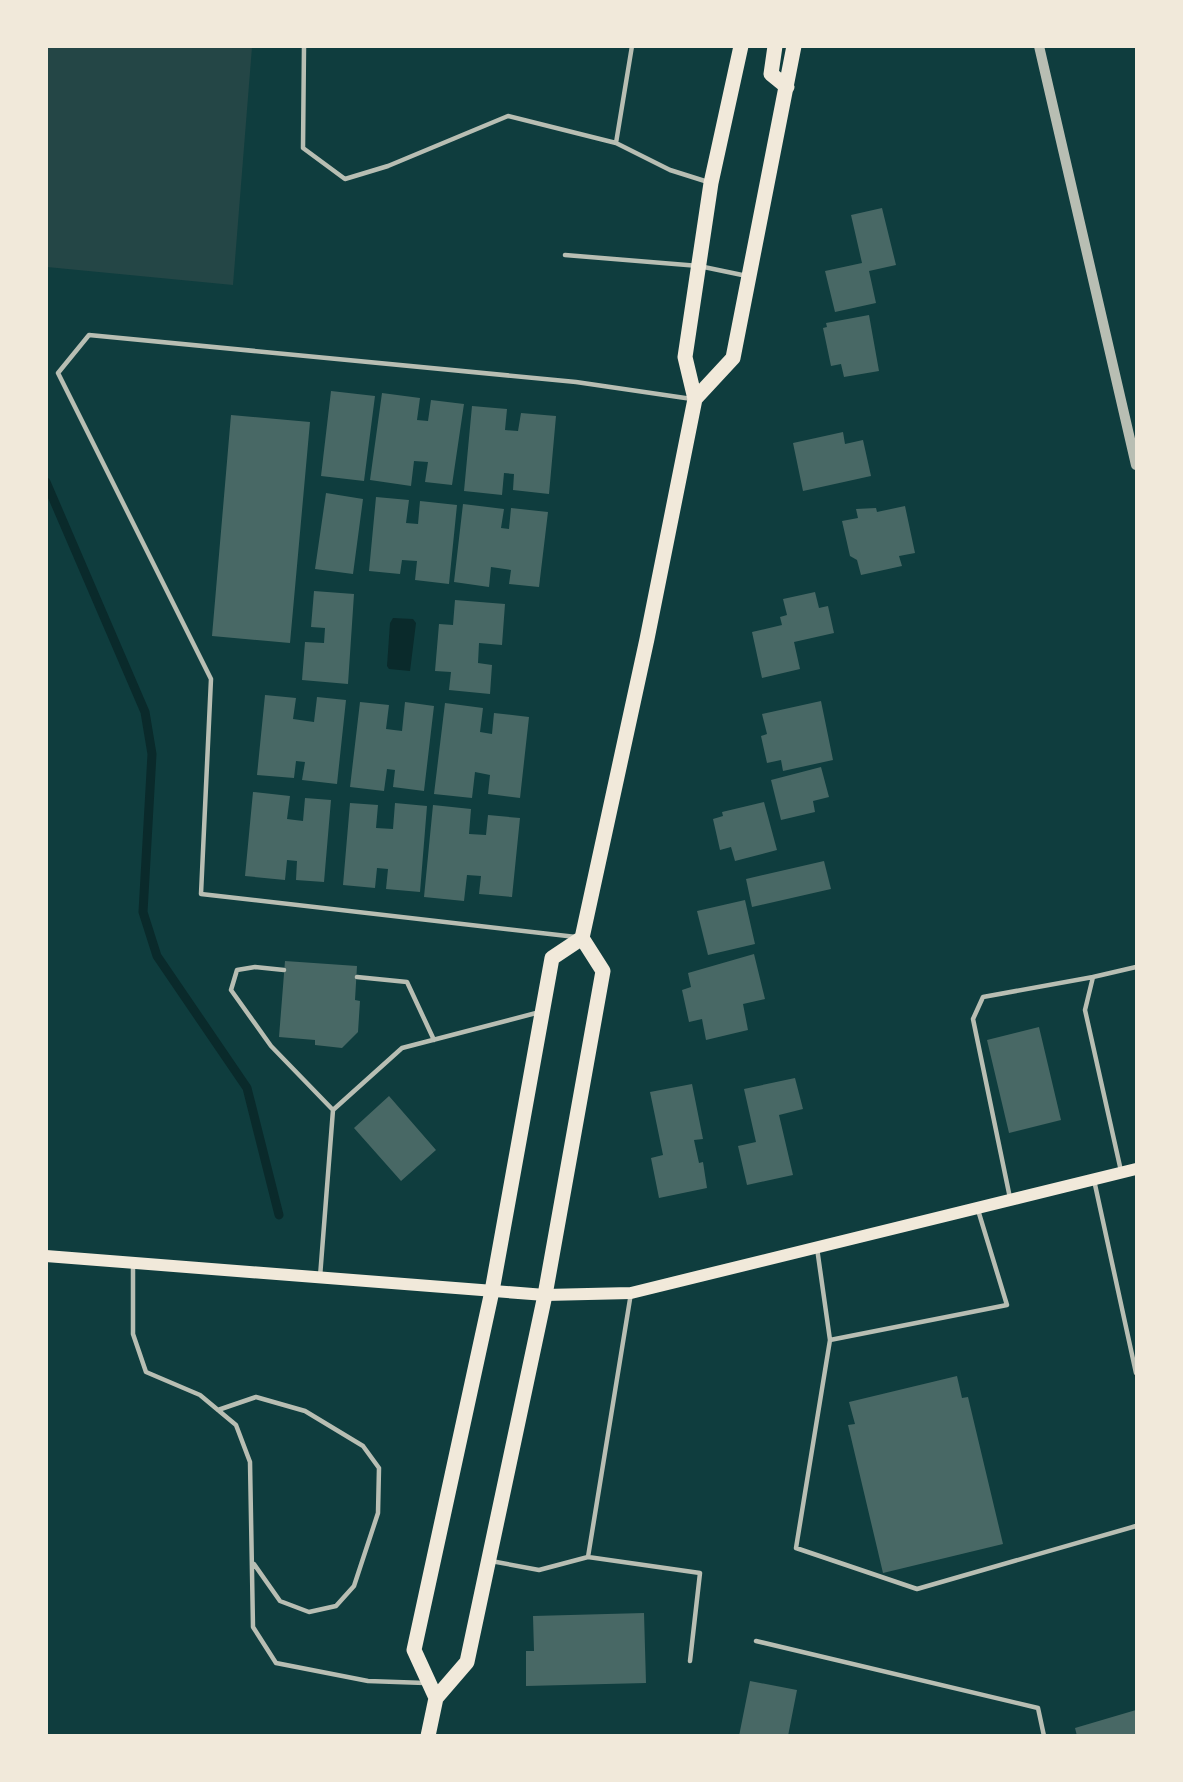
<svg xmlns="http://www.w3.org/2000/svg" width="1183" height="1782" viewBox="0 0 1183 1782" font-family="'Zilla Slab',serif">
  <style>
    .green { fill: #244646 }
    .water { fill: #0a2a2b }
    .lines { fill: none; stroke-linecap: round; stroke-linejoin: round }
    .stream { stroke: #0a2a2b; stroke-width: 9 }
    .building { fill: #486865 }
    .service { stroke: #b8beb3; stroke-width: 4.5 }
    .tertiary { stroke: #b8beb3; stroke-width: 10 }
    .secondary { stroke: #f1e9da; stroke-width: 12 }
    .primary { stroke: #f1e9da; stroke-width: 15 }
  </style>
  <rect width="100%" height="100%" fill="#0f3d3e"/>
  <path class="green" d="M46,47h206l-19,238 -186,-18z"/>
  <path class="water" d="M393,618l20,1 3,4 -6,48 -21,-2 -2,-3 3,-43z"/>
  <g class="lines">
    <path class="stream" d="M46,482l99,230 7,42 -9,158 14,44 90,132 32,127"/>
  </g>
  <path class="building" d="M882,208l14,57 -27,6 7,32 -41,9 -10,-41 37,-8 -11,-48z
    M869,315l10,56 -35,6 -3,-13 -10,2 -8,-38 4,-1 -1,-4z
    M331,391l44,5 -11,85 -43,-5z
    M382,393l38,5 -3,22 11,1 3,-21 33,4 -12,81 -27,-3 3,-20 -14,-1 -3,25 -41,-6z
    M472,406l35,3 -2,21 13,1 3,-18 35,3 -7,78 -36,-4 1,-16 -10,-1 -2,22 -38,-4z
    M231,415l79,7 -20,221 -78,-7z
    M843,432l2,12 18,-4 8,36 -68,15 -10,-48z
    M326,493l37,6 -10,75 -38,-5z
    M376,497l33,3 -3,23 12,1 2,-23 37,4 -8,79 -34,-4 2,-19 -15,-1 -2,14 -31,-3z
    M463,504l41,5 -3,19 8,1 2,-21 37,4 -9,75 -30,-3 2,-14 -20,-3 -2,20 -35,-5z
    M905,506l10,47 -16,3 3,10 -41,9 -4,-15 -7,-4 -8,-35 16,-3 -2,-9 20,-1 1,4z
    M314,591l40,3 -6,90 -46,-4 3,-38 19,1 1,-15 -14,-1z
    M815,592l4,16 9,-2 6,27 -40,9 6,27 -38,9 -10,-46 30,-7 -2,-8 7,-2 -4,-16z
    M455,600l50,4 -3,41 -23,-2 -1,20 14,2 -2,29 -41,-4 2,-18 -16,-1 4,-47 14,1z
    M265,695l31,3 -3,21 21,3 3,-25 29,3 -9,84 -35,-4 3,-18 -9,-1 -2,17 -37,-3z
    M821,701l12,59 -50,11 -2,-11 -14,3 -6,-27 6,-2 -5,-20z
    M360,702l29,3 -3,24 16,2 3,-29 29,4 -10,85 -31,-4 2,-17 -8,-1 -3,22 -34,-4z
    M445,703l38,5 -3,24 12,2 2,-21 35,4 -9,81 -32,-4 2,-19 -15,-3 -3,26 -38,-4z
    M821,767l8,30 -16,4 2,11 -34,8 -10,-40z
    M253,792l37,4 -3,23 16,2 2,-23 26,2 -7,82 -28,-2 1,-19 -10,-1 -2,20 -40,-4z
    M764,802l13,48 -42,11 -4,-14 -11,3 -7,-31 10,-3 -1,-4z
    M350,803l28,2 -2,23 17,1 2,-26 32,3 -7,86 -34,-3 2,-20 -11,-1 -2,20 -32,-3z
    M433,805l38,4 -2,25 17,1 2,-20 32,3 -8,79 -33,-3 2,-18 -14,-1 -3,26 -40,-4z
    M824,861l7,28 -79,18 -6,-28z
    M745,900l10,44 -47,11 -11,-44z
    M754,954l11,45 -22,5 5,26 -42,10 -4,-21 -13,3 -7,-32 9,-3 -3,-14z
    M285,961l72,5 -2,34 5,1 -2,31 -16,16 -27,-3v-5l-36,-3z
    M1039,1027l22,93 -52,13 -22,-93z
    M795,1078l8,31 -24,6 14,60 -46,10 -9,-39 18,-4 -12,-53z
    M692,1084l11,55 -9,1 5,23 4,-1 4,26 -48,10 -8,-40 12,-3 -13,-63z
    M389,1096l47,54 -35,31 -47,-53z
    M957,1376l5,22 6,-1 35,147 -120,29 -35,-148 7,-1 -6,-22z
    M644,1613l2,70 -120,3v-35h8l-1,-35z
    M750,1681l47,9 -9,46h-49z
    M1136,1710v26h-59l-2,-8z"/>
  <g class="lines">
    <path class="service" d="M304,46l-1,102 42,31 43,-13 120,-50 108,27 16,-97
      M616,143l54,27 38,12
      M565,255l134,11 48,10
      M576,937l-375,-43 10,-215 -153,-306 31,-38 487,47 116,17
      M284,970l-29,-3 -18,3 -6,20 40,56 62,64
      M357,977l50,5 27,58
      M1121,1171l-36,-161 8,-33 43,-10
      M1094,1180l42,193
      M1010,1198l-37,-179 10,-22 110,-20
      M817,1248l13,92 -34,208 121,41 219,-63
      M133,1265v69l13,38 54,23 36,30 14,37 3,165 23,36 92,18 57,2
      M320,1277l13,-167 69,-62 138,-36
      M631,1293l-43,264 112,16 -10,88
      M830,1340l177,-35 -29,-95
      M218,1410l38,-13 49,14 58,35 16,22 -1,45 -24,73 -18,20 -27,6 -29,-11 -26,-37
      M491,1561l48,9 49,-13
      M756,1641l282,67 6,28"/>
    <path class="tertiary" d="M1039,46l97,419"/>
    <path class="secondary" d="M46,1256l499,39 86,-2 505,-124"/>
    <path class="primary" d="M775,46l-4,28 16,13
      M695,399l38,-41 61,-312
      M436,1698l-22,-48 78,-359 60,-333 30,-20
      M428,1736l8,-38 31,-36 78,-367 58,-324 -21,-33 65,-299 48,-240 -10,-42 26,-174 30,-137"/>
  </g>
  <rect width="1183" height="1782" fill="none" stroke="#f1e9da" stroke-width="96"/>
</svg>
